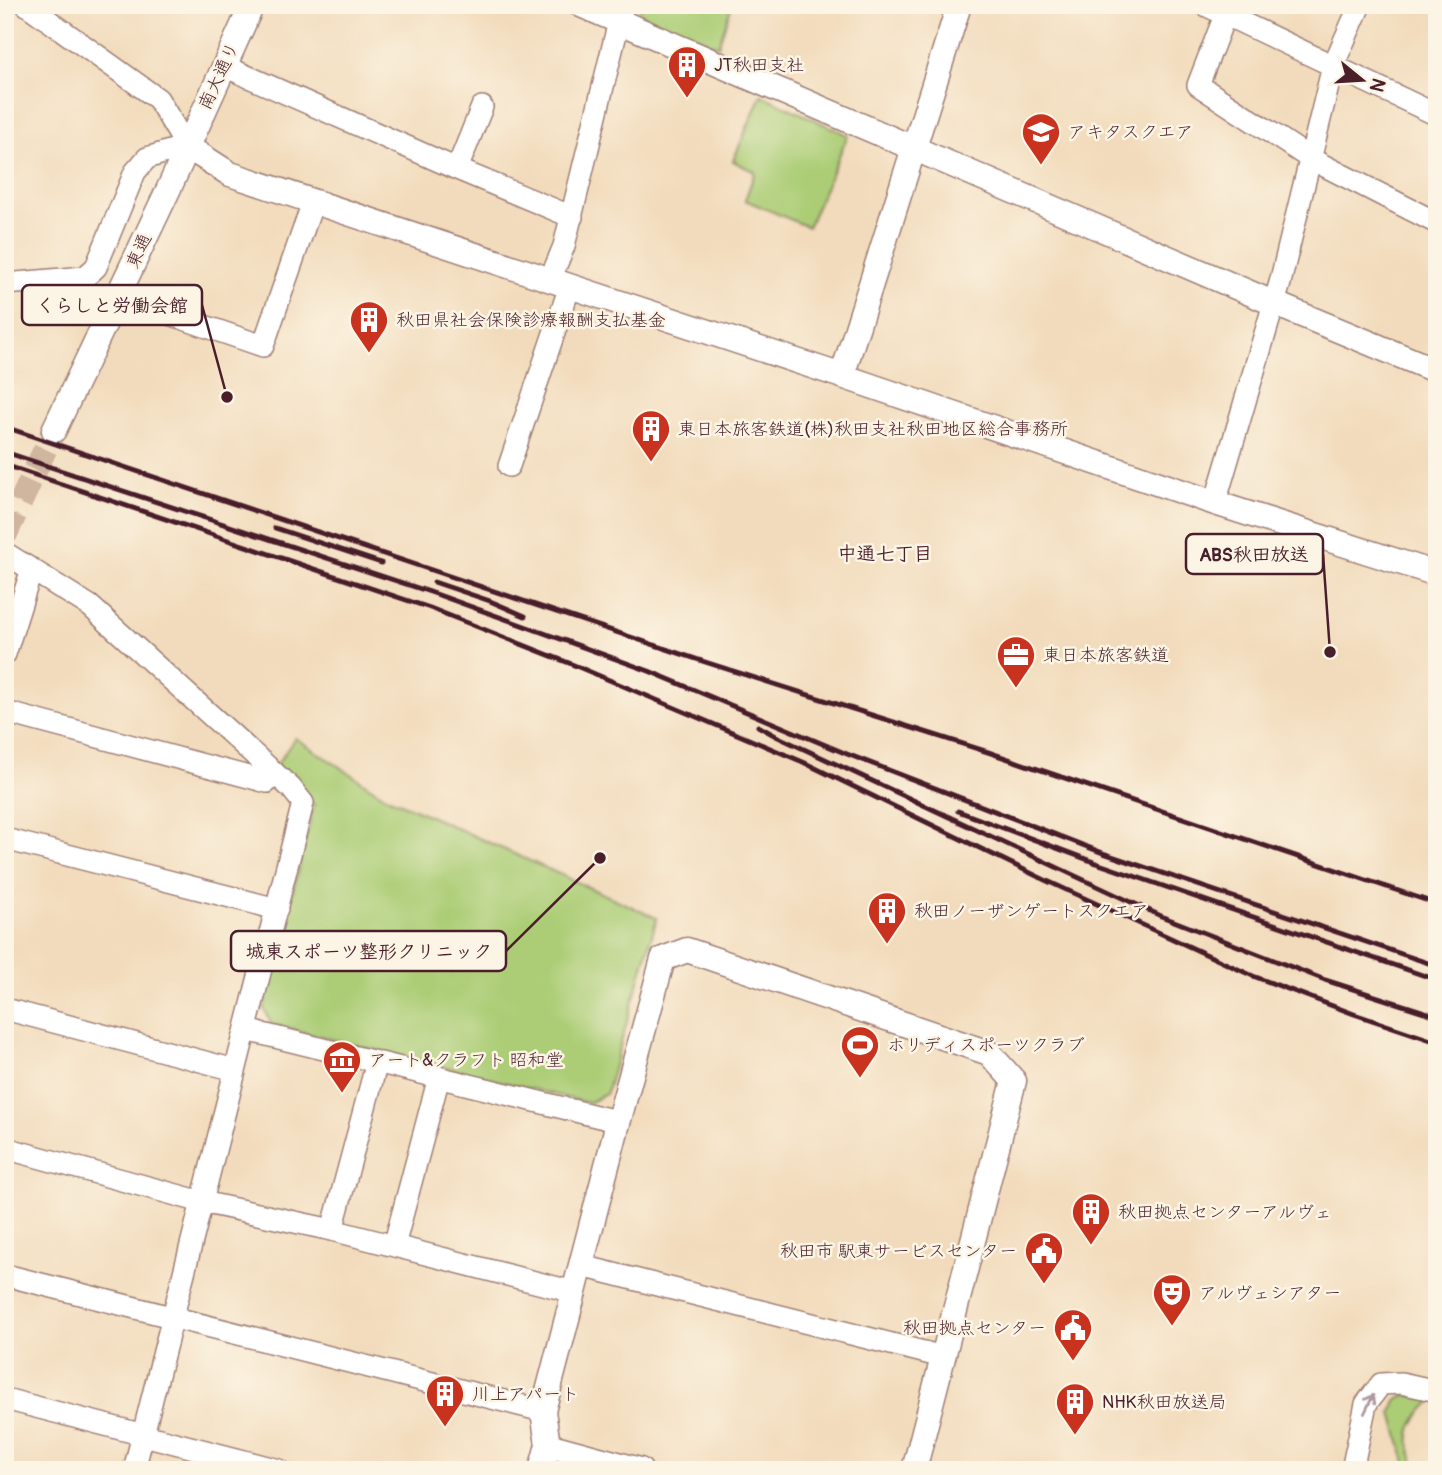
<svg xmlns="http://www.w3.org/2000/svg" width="1442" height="1475" viewBox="0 0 1442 1475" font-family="Pangolin,'Klee One',sans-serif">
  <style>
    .green { fill: #accd76; stroke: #7b7650; stroke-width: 2 }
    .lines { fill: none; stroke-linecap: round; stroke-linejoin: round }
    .tertiary-tunnel { stroke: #d0b59f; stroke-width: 24; stroke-dasharray: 24 12; stroke-linecap: butt }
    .minor-casing { stroke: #9e7d74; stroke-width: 24 }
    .tertiary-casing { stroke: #9e7d74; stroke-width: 27 }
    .minor { stroke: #fff; stroke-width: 21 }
    .tertiary { stroke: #fff; stroke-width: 24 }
    .rail { stroke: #4a1f2b; stroke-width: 5 }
    .oneway { stroke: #ae9aa0 }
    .labels { text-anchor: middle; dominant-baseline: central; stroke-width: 5; stroke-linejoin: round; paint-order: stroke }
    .poi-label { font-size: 18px; fill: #4a1f2b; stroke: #fcf5e5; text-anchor: start }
    .street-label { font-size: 18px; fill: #4a1f2b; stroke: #fcf5e5 }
    .neighbourhood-label { font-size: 19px; font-weight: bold; fill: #4a1f2b; stroke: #fcf5e5 }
    .leader { fill: none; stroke: #4a1f2b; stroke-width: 2.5 }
    .callout-dot { fill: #4a1f2b; stroke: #fcf5e5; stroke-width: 2.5 }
    .callout { fill: #fcf5e5; stroke: #4a1f2b; stroke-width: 2.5 }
    .callout-label { font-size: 19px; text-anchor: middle; font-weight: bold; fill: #4a1f2b }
  </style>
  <rect width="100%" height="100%" fill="#fcf5e5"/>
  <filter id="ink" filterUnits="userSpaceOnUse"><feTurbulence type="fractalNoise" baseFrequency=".0143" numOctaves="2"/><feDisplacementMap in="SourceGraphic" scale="14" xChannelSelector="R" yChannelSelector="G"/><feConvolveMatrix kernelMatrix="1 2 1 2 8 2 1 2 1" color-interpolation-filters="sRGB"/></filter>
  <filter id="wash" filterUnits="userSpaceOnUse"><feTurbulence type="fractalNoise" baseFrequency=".00686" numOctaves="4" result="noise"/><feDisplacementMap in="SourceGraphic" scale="28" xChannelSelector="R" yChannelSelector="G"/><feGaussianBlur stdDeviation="1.57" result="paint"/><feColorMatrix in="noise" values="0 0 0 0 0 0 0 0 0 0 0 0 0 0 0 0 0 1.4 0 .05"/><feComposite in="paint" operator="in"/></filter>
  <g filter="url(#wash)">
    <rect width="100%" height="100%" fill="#f2dbbc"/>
    <path class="green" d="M638,5h94l-14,41 -76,-31z
      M761,95l87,40 -40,92 -63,-27 10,-28 -22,-11z
      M295,738l88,57 274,123 -51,176 -18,9 -317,-79 -7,-16 50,-203 -10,-13 -29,-25z
      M1407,1395l26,5c-27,25 -27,36 -18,70h-7l-16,-57 4,-13z"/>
  </g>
  <g filter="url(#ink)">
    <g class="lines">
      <path class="tertiary-tunnel" d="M5,536l49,-106"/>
      <g class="minor-casing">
        <path id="minor" d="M1205,5l232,110
          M1229,5l-31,80 113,74 126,64
          M224,66l233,103 115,48
          M457,169l25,-62
          M550,280l14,-34 59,-241
          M5,284l80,-7 11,-10 39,-95 12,-14 39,-12 -28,-47 -131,-94
          M140,304l123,42 50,-144
          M509,466l61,-180
          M1215,503l65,-220 53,-217 27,-61
          M5,553l85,53 201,182 12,15 -169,667
          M5,654l27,-85
          M5,712l262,70 7,-10
          M5,839l272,70
          M5,1009l230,61
          M246,1030l358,88 14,5
          M5,1148l197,54 130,28 242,62
          M332,1230l45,-168
          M394,1246l45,-169
          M582,1266l361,91
          M5,1275l538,136
          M5,1399l274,71
          M1352,1470l14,-66 15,-20 20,-1 36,8"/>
      </g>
      <g class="tertiary-casing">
        <path id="tertiary" d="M581,5l692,298 164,68
          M186,146l44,28 612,202 373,127 222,71
          M842,376l117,-371
          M54,430l116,-244 82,-181
          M548,1445l92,25
          M541,1470l7,-25 -5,-34 75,-288 45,-164 24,-9 302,103 25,28 -100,389"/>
      </g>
      <use href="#minor" class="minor"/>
      <use href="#tertiary" class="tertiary"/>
      <path class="rail" d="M5,427l697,234 286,91 449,152
        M5,452l428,141 216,78 198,83 256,99 334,113
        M5,465l425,143 139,55 234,99 242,118 208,96 101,38 83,28
        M275,528l106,35
        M434,582l56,19 35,15
        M758,726l18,10 385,180 164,64 112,36
        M958,811l141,53 338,116"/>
    </g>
    <defs><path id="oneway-shaft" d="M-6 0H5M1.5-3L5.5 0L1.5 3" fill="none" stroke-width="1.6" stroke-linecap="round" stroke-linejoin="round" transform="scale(1.75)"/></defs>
    <use class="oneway" href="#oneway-shaft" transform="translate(1369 1404) rotate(-64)"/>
  </g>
  <defs>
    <g id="building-pin" transform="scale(2.0125)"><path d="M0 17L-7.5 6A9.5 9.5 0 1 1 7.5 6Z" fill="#c8321e" stroke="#fcf5e5"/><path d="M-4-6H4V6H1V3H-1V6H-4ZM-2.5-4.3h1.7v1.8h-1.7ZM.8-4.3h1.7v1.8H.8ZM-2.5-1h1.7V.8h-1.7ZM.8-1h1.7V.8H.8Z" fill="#fff"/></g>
    <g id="school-pin" transform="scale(2.0125)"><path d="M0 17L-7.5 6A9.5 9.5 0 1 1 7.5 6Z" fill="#c8321e" stroke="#fcf5e5"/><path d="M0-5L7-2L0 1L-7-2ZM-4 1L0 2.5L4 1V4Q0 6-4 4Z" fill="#fff"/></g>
    <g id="office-pin" transform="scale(2.0125)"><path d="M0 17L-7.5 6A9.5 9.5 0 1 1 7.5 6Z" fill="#c8321e" stroke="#fcf5e5"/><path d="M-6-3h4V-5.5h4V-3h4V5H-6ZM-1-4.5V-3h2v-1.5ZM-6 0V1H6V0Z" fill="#fff"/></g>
    <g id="stadium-pin" transform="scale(2.0125)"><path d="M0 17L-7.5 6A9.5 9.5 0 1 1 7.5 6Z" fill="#c8321e" stroke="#fcf5e5"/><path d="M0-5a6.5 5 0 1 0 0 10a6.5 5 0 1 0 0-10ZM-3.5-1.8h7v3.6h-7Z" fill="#fff"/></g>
    <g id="museum-pin" transform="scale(2.0125)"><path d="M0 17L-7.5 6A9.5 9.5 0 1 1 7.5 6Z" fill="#c8321e" stroke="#fcf5e5"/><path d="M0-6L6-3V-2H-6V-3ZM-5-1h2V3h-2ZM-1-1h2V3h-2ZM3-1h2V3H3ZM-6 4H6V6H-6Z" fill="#fff"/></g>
    <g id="civic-pin" transform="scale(2.0125)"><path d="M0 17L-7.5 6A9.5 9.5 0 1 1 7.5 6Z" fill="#c8321e" stroke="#fcf5e5"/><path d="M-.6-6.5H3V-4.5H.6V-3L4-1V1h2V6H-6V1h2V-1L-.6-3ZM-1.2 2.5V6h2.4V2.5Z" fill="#fff"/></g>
    <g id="theatre-pin" transform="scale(2.0125)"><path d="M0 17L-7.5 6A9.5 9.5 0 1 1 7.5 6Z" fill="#c8321e" stroke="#fcf5e5"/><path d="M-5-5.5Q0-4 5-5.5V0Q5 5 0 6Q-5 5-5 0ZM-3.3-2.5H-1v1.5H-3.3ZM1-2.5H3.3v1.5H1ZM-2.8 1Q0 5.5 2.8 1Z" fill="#fff"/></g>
  </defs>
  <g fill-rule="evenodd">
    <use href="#building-pin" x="687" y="65"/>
    <use href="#school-pin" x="1041" y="132"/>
    <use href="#building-pin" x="369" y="320"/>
    <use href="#building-pin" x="651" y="429"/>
    <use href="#office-pin" x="1016" y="655"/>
    <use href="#building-pin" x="887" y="911"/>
    <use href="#stadium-pin" x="860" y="1045"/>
    <use href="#museum-pin" x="342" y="1060"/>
    <use href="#building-pin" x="1091" y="1212"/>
    <use href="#civic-pin" x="1044" y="1251"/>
    <use href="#theatre-pin" x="1172" y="1293"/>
    <use href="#civic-pin" x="1073" y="1328"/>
    <use href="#building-pin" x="445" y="1394"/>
    <use href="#building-pin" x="1075" y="1402"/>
  </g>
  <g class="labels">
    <g class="poi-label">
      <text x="714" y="65">JT秋田支社</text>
      <text x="1068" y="132">アキタスクエア</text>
      <text x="396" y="320">秋田県社会保険診療報酬支払基金</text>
      <text x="678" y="429">東日本旅客鉄道(株)秋田支社秋田地区総合事務所</text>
      <text x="1043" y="655">東日本旅客鉄道</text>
      <text x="914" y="911">秋田ノーザンゲートスクエア</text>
      <text x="887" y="1045">ホリディスポーツクラブ</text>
      <text x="369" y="1060">アート&amp;クラフト 昭和堂</text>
      <text x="1118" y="1212">秋田拠点センターアルヴェ</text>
      <text x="1017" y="1251" text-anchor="end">秋田市 駅東サービスセンター</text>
      <text x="1199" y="1293">アルヴェシアター</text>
      <text x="1046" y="1328" text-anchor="end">秋田拠点センター</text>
      <text x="472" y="1394">川上アパート</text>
      <text x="1102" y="1402">NHK秋田放送局</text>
    </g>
    <g class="street-label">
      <text transform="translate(219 76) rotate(-65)">南大通り</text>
      <text transform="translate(139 251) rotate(-65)">東通</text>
    </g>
    <g class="neighbourhood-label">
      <text x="885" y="554">中通七丁目</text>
    </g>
  </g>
  <path class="leader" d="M227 397L202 305M1330 652L1323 554M600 858L506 951"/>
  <g class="callout-dot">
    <circle cx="227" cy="397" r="7"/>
    <circle cx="1330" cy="652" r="7"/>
    <circle cx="600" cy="858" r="7"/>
  </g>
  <g class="callout">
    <rect x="22" y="285" width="180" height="40" rx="7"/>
    <rect x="1186" y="534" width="137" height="40" rx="7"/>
    <rect x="231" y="931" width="275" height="40" rx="7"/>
  </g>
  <g class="callout-label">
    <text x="112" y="312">くらしと労働会館</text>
    <text x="1254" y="561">ABS秋田放送</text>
    <text x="369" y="958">城東スポーツ整形クリニック</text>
  </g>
  <rect width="1442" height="1475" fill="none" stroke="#fcf5e5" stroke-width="28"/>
  <g transform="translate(1362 80) rotate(108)" stroke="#fcf5e5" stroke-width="5" paint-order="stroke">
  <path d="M0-5L12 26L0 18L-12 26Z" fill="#4a1f2b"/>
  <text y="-10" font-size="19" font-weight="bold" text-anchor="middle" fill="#4a1f2b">N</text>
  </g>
</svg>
